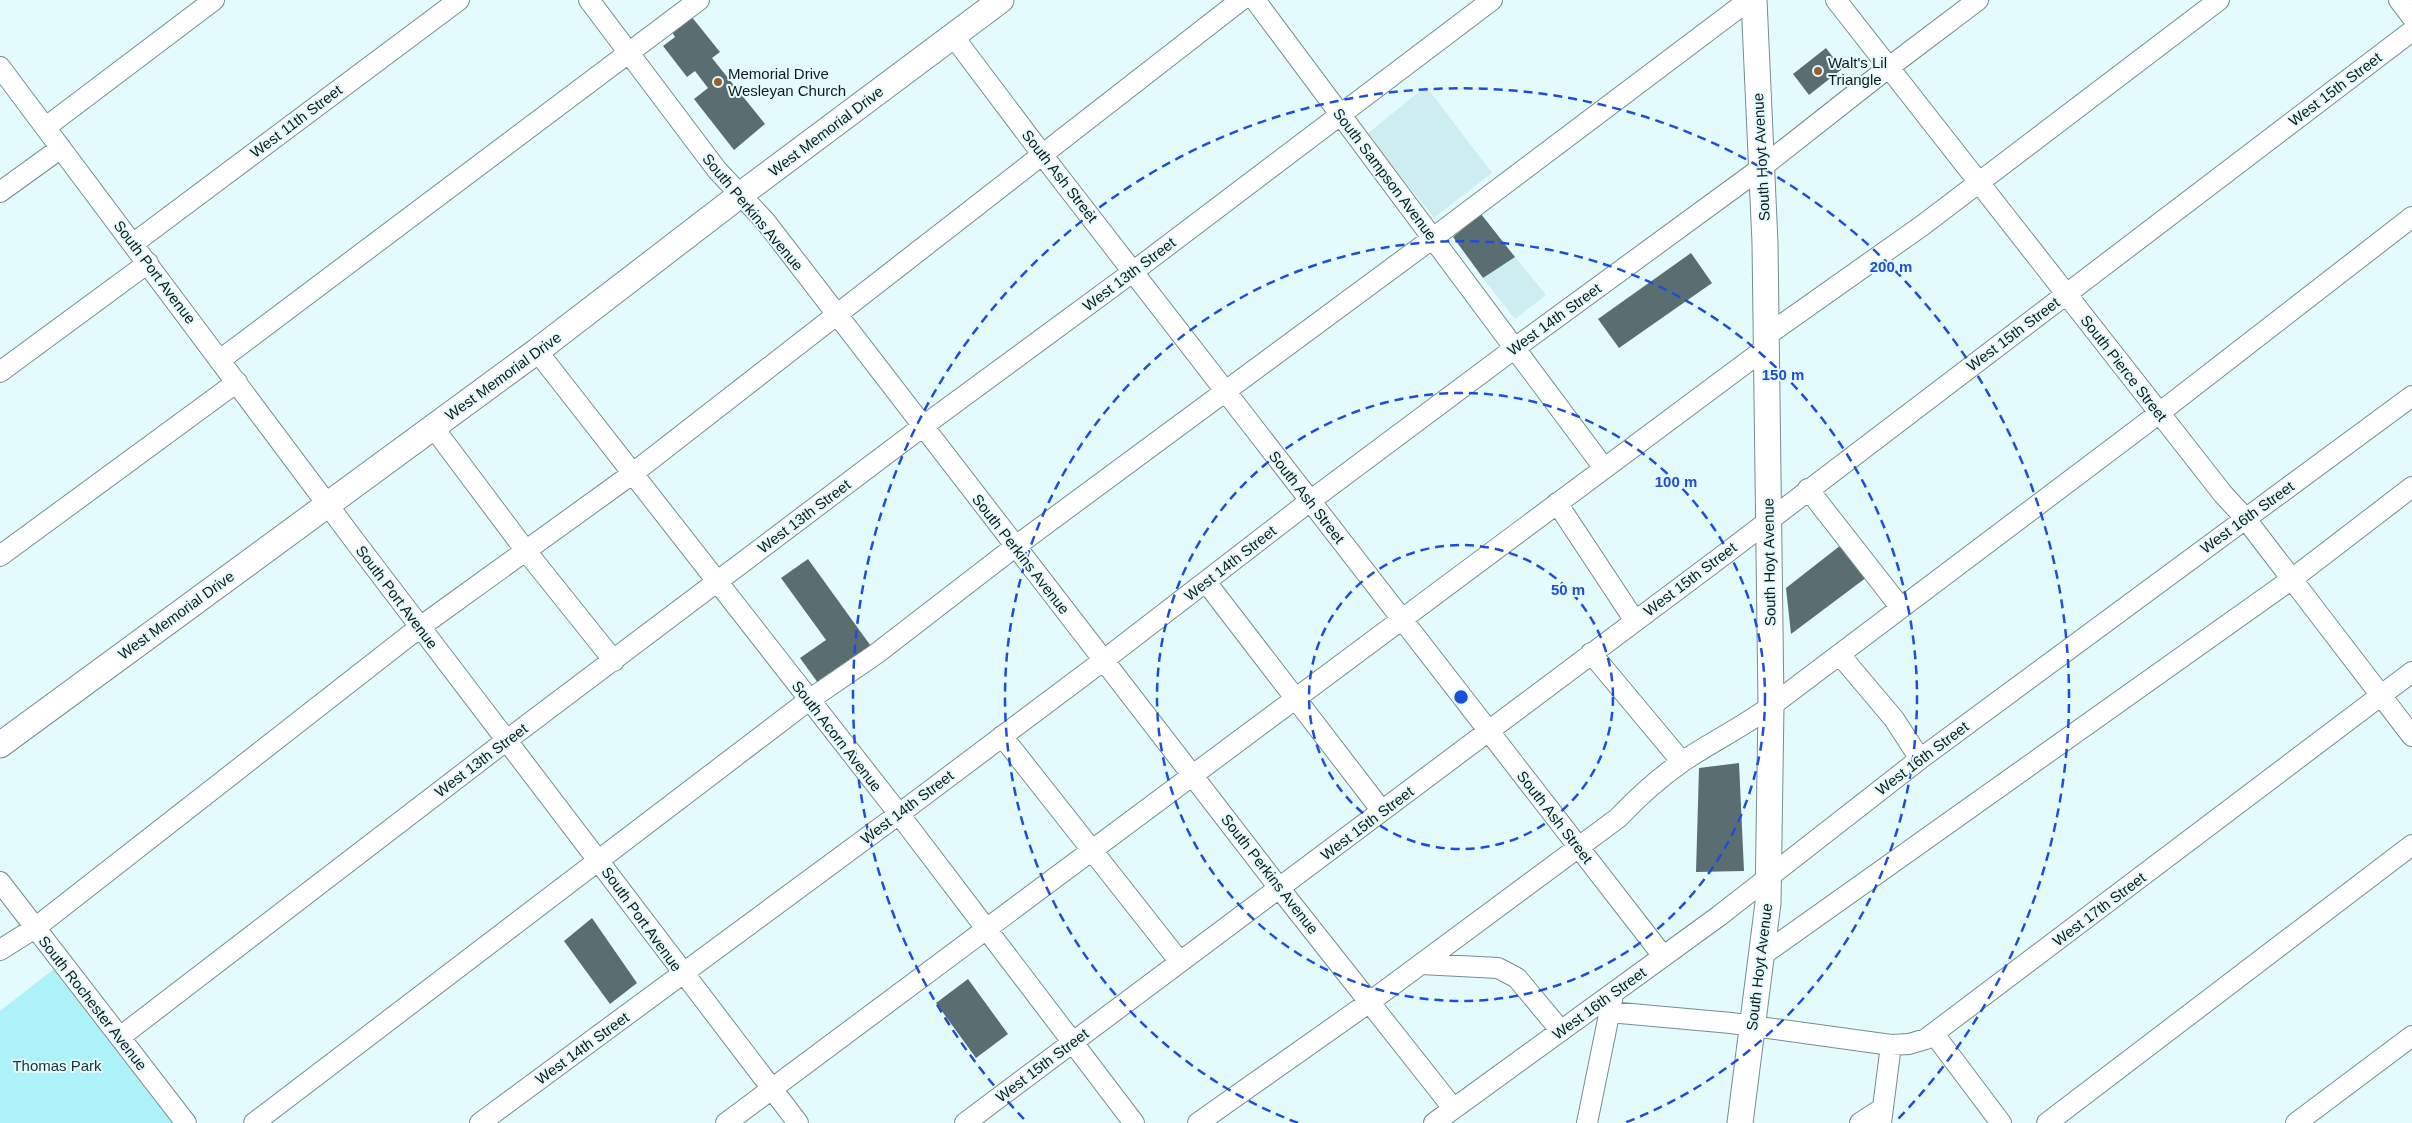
<svg xmlns="http://www.w3.org/2000/svg" width="2412" height="1123" viewBox="0 0 2412 1123" font-family="Helvetica,sans-serif">
  <style>
    .built { fill: #ceedf1 }
    .green { fill: #aef2f9 }
    .building { fill: #5a6e71 }
    .lines { fill: none; stroke-linecap: round; stroke-linejoin: round }
    .minor-casing { stroke: #778c8e; stroke-width: 22 }
    .major-casing { stroke: #778c8e; stroke-width: 27 }
    .minor { stroke: #fff; stroke-width: 20 }
    .major { stroke: #fff; stroke-width: 25 }
    .ring { fill: none; stroke: #1d4ed8; stroke-width: 2.5; stroke-dasharray: 9 6 }
    .poi-dot { fill: #a05d2c; stroke: #e4fbfd; stroke-width: 2 }
    .labels { text-anchor: middle; dominant-baseline: central; stroke-width: 4; stroke-linejoin: round; paint-order: stroke }
    .poi-label { font-size: 15px; fill: #11191a; stroke: #e4fbfd; text-anchor: start }
    .street-label { font-size: 15px; fill: #11191a; stroke: #e4fbfd }
    .park-label { font-size: 15px; fill: #193235; stroke: #e4fbfd }
    .centre { fill: #1d4ed8; stroke: #e4fbfd; stroke-width: 2.5 }
    .ring-label { font-size: 15px; text-anchor: middle; font-weight: bold; fill: #1d4ed8; stroke: #e4fbfd; stroke-width: 4; stroke-linejoin: round; paint-order: stroke }
  </style>
  <rect width="100%" height="100%" fill="#e4fbfd"/>
  <path class="built" d="M1426,86l66,87 -58,45 -67,-84z
    M1515,257l31,38 -31,24 -32,-41z"/>
  <path class="green" d="M54,969l119,154h-173v-112z"/>
  <path class="building" d="M691,16l29,36 -8,6 53,66 -31,26 -40,-51 14,-11 -13,-17 -8,6 -24,-31 12,-9 -3,-5z
    M1826,48l16,21 -33,26 -16,-21z
    M1481,214l34,43 -32,21 -30,-41z
    M1691,253l21,30 -93,65 -21,-29z
    M1841,545l26,32 -76,57 -5,-46z
    M808,559l65,90 -52,38 -21,-29 26,-18 -45,-62z
    M1739,763l5,108 -48,1 3,-104z
    M592,918l45,65 -27,21 -46,-63z
    M968,979l40,55 -32,24 -40,-55z"/>
  <g class="lines">
    <g class="minor-casing">
      <path id="minor" d="M589,0l128,170 48,51 515,668 173,219
        M1255,0l349,468
        M1836,0l387,494 22,24 167,218
        M2399,0l13,17
        M953,36l101,134 609,786
        M0,67l354,473 444,583
        M46,127l168,-127
        M0,192l61,-44
        M134,243l325,-243
        M1766,336l157,-111 296,-225
        M537,351l362,463 235,309
        M220,360l479,-360
        M0,372l148,-109
        M433,427l93,124 88,110
        M1808,489l93,119
        M1557,503l78,118
        M0,556l237,-174
        M1206,582l176,229
        M1591,653l91,109
        M1840,655l54,64 26,40
        M1002,736l178,226
        M0,882l186,241
        M0,950l35,-22 385,-301 212,-153 609,-474
        M1761,956l531,-377 120,-92
        M1421,964l77,4 19,10 44,53
        M1609,1012l122,11 160,22 18,-1 17,-5 486,-367
        M1934,1034l67,89
        M120,1037l387,-297 415,-313 212,-156 358,-271
        M254,1123l555,-423 67,-46 140,-108 417,-308 316,-238
        M480,1123l419,-309 205,-154 206,-159 205,-153 246,-180 127,-100 90,-68
        M726,1123l1040,-775
        M965,1123l756,-566 691,-526
        M1198,1123l173,-122 247,-183c19,-20 41,-40 64,-56 29,-20 61,-35 89,-56l374,-282 267,-207
        M1434,1123l285,-207 201,-157 492,-363
        M1587,1123l25,-123
        M1860,1123l23,-15
        M1881,1123l10,-78
        M2047,1123l365,-278
        M2296,1123l116,-87"/>
    </g>
    <g class="major-casing">
      <path id="major" d="M0,745l537,-394 203,-156 261,-195
        M1740,1123l28,-220 3,-197 -6,-463 -11,-243"/>
    </g>
    <use href="#minor" class="minor"/>
    <use href="#major" class="major"/>
  </g>
  <g class="ring">
    <circle cx="1461" cy="697" r="152"/>
    <circle cx="1461" cy="697" r="304"/>
    <path d="M1298 1123A456 456 0 1 1 1624 1123"/>
    <path d="M1024 1119A608 608 0 1 1 1898 1119"/>
  </g>
  <g class="poi-dot">
    <circle cx="1818" cy="71" r="5"/>
    <circle cx="718" cy="82" r="5"/>
  </g>
  <g class="labels">
    <g class="poi-label">
      <text x="1828" y="62">Walt's Lil<tspan x="1828" dy="17">Triangle</tspan></text>
      <text x="728" y="73">Memorial Drive<tspan x="728" dy="17">Wesleyan Church</tspan></text>
    </g>
    <g class="street-label">
      <text transform="translate(2335 89) rotate(-37)">West 15th Street</text>
      <text transform="translate(296 121) rotate(-37)">West 11th Street</text>
      <text transform="translate(826 131) rotate(-37)">West Memorial Drive</text>
      <text transform="translate(1761 157) rotate(-93)">South Hoyt Avenue</text>
      <text transform="translate(1385 174) rotate(53)">South Sampson Avenue</text>
      <text transform="translate(1060 176) rotate(52)">South Ash Street</text>
      <text transform="translate(753 212) rotate(50)">South Perkins Avenue</text>
      <text transform="translate(155 272) rotate(53)">South Port Avenue</text>
      <text transform="translate(1129 274) rotate(-37)">West 13th Street</text>
      <text transform="translate(1554 319) rotate(-36)">West 14th Street</text>
      <text transform="translate(2013 334) rotate(-37)">West 15th Street</text>
      <text transform="translate(2124 368) rotate(52)">South Pierce Street</text>
      <text transform="translate(503 376) rotate(-36)">West Memorial Drive</text>
      <text transform="translate(1307 497) rotate(52)">South Ash Street</text>
      <text transform="translate(804 516) rotate(-37)">West 13th Street</text>
      <text transform="translate(2247 517) rotate(-36)">West 16th Street</text>
      <text transform="translate(1021 554) rotate(52)">South Perkins Avenue</text>
      <text transform="translate(1769 562) rotate(-91)">South Hoyt Avenue</text>
      <text transform="translate(1230 563) rotate(-38)">West 14th Street</text>
      <text transform="translate(1690 579) rotate(-37)">West 15th Street</text>
      <text transform="translate(397 597) rotate(53)">South Port Avenue</text>
      <text transform="translate(176 615) rotate(-36)">West Memorial Drive</text>
      <text transform="translate(837 736) rotate(52)">South Acorn Avenue</text>
      <text transform="translate(1922 758) rotate(-37)">West 16th Street</text>
      <text transform="translate(481 760) rotate(-37)">West 13th Street</text>
      <text transform="translate(907 807) rotate(-37)">West 14th Street</text>
      <text transform="translate(1555 817) rotate(52)">South Ash Street</text>
      <text transform="translate(1367 823) rotate(-37)">West 15th Street</text>
      <text transform="translate(1270 874) rotate(52)">South Perkins Avenue</text>
      <text transform="translate(2099 909) rotate(-37)">West 17th Street</text>
      <text transform="translate(642 919) rotate(54)">South Port Avenue</text>
      <text transform="translate(1759 967) rotate(-83)">South Hoyt Avenue</text>
      <text transform="translate(93 1003) rotate(52)">South Rochester Avenue</text>
      <text transform="translate(1599 1003) rotate(-36)">West 16th Street</text>
      <text transform="translate(582 1048) rotate(-36)">West 14th Street</text>
      <text transform="translate(1042 1065) rotate(-37)">West 15th Street</text>
    </g>
    <g class="park-label">
      <text x="57" y="1065">Thomas Park</text>
    </g>
  </g>
  <circle cx="1461" cy="697" r="8" class="centre"/>
  <g class="ring-label">
    <text x="1891" y="272">200 m</text>
    <text x="1783" y="380">150 m</text>
    <text x="1676" y="487">100 m</text>
    <text x="1568" y="595">50 m</text>
  </g>
</svg>
